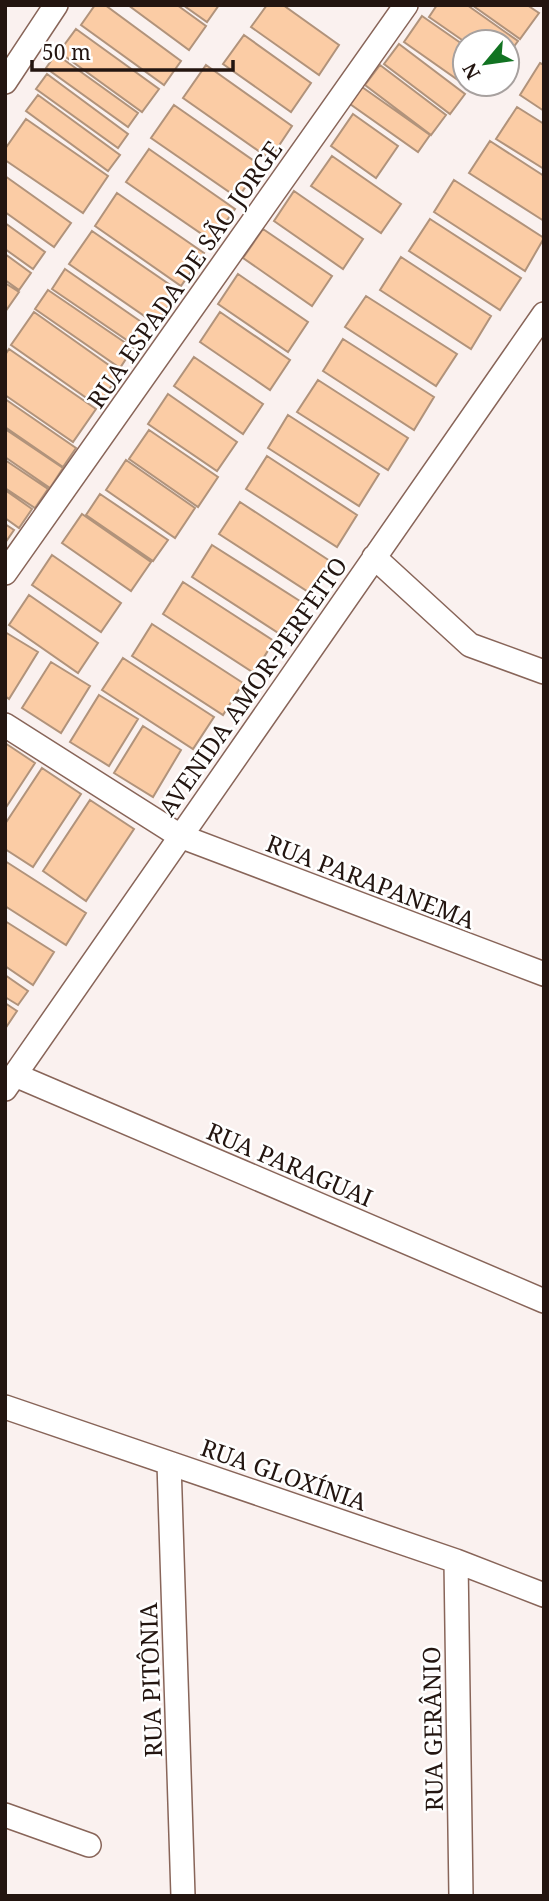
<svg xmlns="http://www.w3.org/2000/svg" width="549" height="1901" viewBox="0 0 549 1901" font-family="'Noto Serif',serif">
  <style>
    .building { fill: #fbcca5; stroke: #b1937b; stroke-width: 2 }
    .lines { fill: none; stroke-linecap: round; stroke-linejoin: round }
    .street-casing { stroke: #886559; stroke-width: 26 }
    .street { stroke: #fff; stroke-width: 23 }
    .labels { text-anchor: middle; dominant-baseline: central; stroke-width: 5; stroke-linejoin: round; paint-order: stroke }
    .street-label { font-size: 24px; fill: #231510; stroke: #fff }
  </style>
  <rect width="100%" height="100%" fill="#faf1ef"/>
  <path class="building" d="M95,5h10l76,56 -17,24 -83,-60z
    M128,5h49l29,21 -17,24z
    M183,5h36l-12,17z
    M267,5h16l56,40 -20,30 -68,-48z
    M437,5h30l51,36 -11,15v-14h-42l-36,-25z
    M472,5h55l12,8 -19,26z
    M422,16l43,30v38h15l-5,8 -71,-50z
    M76,29l83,60 -17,23 -83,-60z
    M244,35l67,48 -20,29 -68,-48z
    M399,44l66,50 -15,20 -66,-50z
    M56,54l82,59 -10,14 -82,-59z
    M540,63l4,2v46l-24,-16z
    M206,65l86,61 -22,33 -87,-61z
    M380,65l66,50 -15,20 -66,-50z
    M47,74l81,60 -10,14 -82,-59z
    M362,87l68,48 -12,17 -68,-48z
    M38,95l82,60 -12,16 -82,-60z
    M174,105l86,60 -22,33 -87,-60z
    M517,107l27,17v45l-48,-30z
    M353,114l45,32 -22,32 -45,-32z
    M26,119l82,57 -25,37 -78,-53v-11z
    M490,141l54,35v45l-75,-48z
    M149,149l86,60 -23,32 -86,-59z
    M332,156l69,48 -20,29 -70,-47z
    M5,176l66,47 -17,24 -49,-35z
    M454,180l90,58 -19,33 -91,-59z
    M294,191l69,48 -20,30 -69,-48z
    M117,193l87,60 -23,33 -86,-60z
    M430,219l91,59 -21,32 -91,-59z
    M5,223l40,29 -12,17 -28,-20z
    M263,229l69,47 -20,30 -69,-48z
    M92,231l87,60 -23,33 -87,-60z
    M5,254l26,19 -12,17 -14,-10z
    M401,257l90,59 -20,33 -91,-59z
    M65,269l85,59 -13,19 -85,-58z
    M238,274l70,48 -20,30 -70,-48z
    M5,283l14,9 -14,20z
    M48,290l85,58 -13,20 -85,-59z
    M366,296l91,58 -21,32 -91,-59z
    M34,312l86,61 -22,33 -87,-61z
    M220,312l70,48 -20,30 -70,-48z
    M343,339l91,58 -20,33 -91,-59z
    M9,349l87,60 -23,33 -68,-47v-40z
    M194,357l69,47 -20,30 -69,-48z
    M318,380l90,58 -20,32 -91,-58z
    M168,394l69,48 -20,29 -69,-47z
    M5,399l71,49 -13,19 -58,-40z
    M288,415l91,59 -20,32 -91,-58z
    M5,429l58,39 -13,20 -45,-31z
    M149,430l69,47 -20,30 -69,-48z
    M267,456l90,59 -20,32 -91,-58z
    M5,460l43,29 -13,19 -30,-20z
    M126,460l69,48 -20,30 -69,-48z
    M5,490l27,19 -13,19 -14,-10z
    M100,494l68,46 -15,21 -67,-46z
    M240,502l90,59 -20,32 -91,-59z
    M82,514l69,48 -20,29 -69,-48z
    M5,524l9,6 -9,13z
    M212,545l91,58 -20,33 -91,-59z
    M52,555l69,48 -20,29 -69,-47z
    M183,582l91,59 -20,32 -91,-59z
    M29,595l69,48 -20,30 -69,-48z
    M152,624l91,59 -20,32 -91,-59z
    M5,632l33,20 -29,47 -4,-3z
    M123,658l91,59 -21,32 -91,-59z
    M51,662l39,24 -29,47 -39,-25z
    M99,695l39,24 -29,47 -39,-24z
    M143,726l38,24 -28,47 -39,-24z
    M5,743l30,20 -30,46z
    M42,768l39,26 -48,73 -28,-18v-25z
    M90,800l44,29 -48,72 -43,-30z
    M5,861l81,52 -20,32 -61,-39z
    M5,921l49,31 -21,33 -28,-19z
    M5,975l23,16 -10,14 -13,-8z
    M5,1003l12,8 -10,15 -2,-2z"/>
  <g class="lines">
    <g class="street-casing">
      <path id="street" d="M5,82l51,-77
        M374,557l96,88 74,27
        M5,573l401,-568
        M5,725l175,111 364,138
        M15,1075l529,226
        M5,1089l539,-775
        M5,1407l451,154 88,34
        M169,1463l14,433
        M456,1561l5,335
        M5,1815l84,30"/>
    </g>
    <use href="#street" class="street"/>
  </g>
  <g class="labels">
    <g class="street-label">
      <text transform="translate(184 274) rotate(-55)">RUA ESPADA DE SÃO JORGE</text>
      <text transform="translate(252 686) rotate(-55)">AVENIDA AMOR-PERFEITO</text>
      <text transform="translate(371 881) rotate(21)">RUA PARAPANEMA</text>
      <text transform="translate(290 1164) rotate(23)">RUA PARAGUAI</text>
      <text transform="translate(284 1474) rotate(19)">RUA GLOXÍNIA</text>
      <text transform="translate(150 1680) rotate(-92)">RUA PITÔNIA</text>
      <text transform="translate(432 1729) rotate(-91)">RUA GERÂNIO</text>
    </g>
  </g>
  <rect width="549" height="1901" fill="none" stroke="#231510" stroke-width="14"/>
  <g transform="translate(486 63) rotate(241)"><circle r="33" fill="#ffffff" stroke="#a7a19f" stroke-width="2"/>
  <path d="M0-5L12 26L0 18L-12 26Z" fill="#127322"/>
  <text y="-10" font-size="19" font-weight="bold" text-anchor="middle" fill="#231510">N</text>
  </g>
  <path d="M32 60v10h201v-10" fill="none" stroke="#231510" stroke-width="3.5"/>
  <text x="42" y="60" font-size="21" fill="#231510" stroke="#ffffff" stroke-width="5" paint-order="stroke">50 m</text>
</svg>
